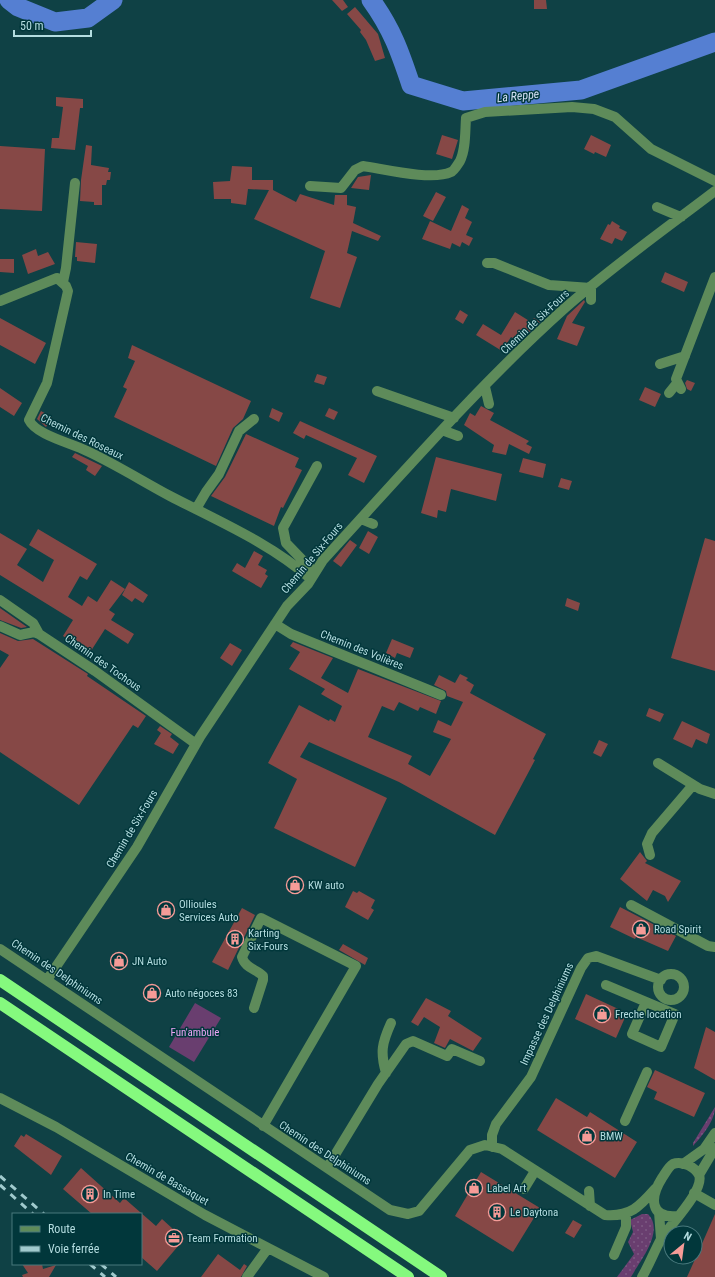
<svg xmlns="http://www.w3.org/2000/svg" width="715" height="1277" viewBox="0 0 715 1277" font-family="'Roboto Condensed',sans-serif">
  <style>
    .grass { fill: url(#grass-dots) }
    .park { fill: #693e6f }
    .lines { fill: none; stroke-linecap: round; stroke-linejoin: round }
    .river { stroke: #557fd2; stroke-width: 19 }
    .building { fill: #864846 }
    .minor { stroke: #5e8b5a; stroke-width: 10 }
    .highway { stroke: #85f97e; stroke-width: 12 }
    .rail { stroke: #a0cacd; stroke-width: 3; stroke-dasharray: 7 7; stroke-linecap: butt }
    .labels { text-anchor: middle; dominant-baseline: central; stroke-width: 3; stroke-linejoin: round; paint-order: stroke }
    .street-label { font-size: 11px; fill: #b4dde0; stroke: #01373b }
    .poi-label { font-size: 11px; fill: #b4dde0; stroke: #01373b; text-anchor: start }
    .park-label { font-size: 11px; fill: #eba5f4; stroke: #01373b }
    .water-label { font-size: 12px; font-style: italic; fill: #d4e0f6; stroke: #01373b }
  </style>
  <defs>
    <pattern id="grass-dots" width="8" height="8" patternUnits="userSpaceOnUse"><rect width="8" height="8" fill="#693e6f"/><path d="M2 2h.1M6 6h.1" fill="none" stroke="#7c5983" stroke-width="1.8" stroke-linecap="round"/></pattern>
  </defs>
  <rect width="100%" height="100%" fill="#0f4145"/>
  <path class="grass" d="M715,1107c0,14 -13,29 -22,39v-3z
    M642,1214h6c17,17 -8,47 -17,63h-14l17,-23 -6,-12 5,-10 -3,-12z"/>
  <path class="park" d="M195,1003l26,15 -27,44 -25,-15z"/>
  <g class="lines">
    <path class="river" d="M9,0l9,7 37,15 33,-4 25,-18
      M371,0c21,29 29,52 40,85l52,16 118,-11 134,-48"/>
  </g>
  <path class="building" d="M332,0h11l5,7 -6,4z
    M534,0h12l1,9h-13z
    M355,7l23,27 7,24 -10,3 -9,-21 -6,-8 1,-2 -14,-16z
    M56,97l27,2v9h-3l-5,42 -24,-2 1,-10h7l4,-31 -7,-1z
    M442,135l16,5 -6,19 -16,-5z
    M591,135l20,10 -5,12 -11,-5 -1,2 -10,-5z
    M86,145l6,1 -1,19 18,3 -1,4h3l-1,8h-3l-1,5h-4v20h-8v-3l-14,-1 1,-21z
    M0,146l45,3 -3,62 -42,-2z
    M232,166l20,1v13h21v10l23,12 4,-8 34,11 1,-10h12v10l9,2 -3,16 28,13 -3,5 -26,-10 -5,22 10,4 -17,51 -30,-10 15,-47 -71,-32 15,-29 -21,-1 -2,16 -15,-2v-4h-17l-1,-17 17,-1z
    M371,175l-2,15 -18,-2 7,-11z
    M436,192l10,5 -13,24 -10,-5z
    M462,205l7,4 -4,9 7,4 -6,13 7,3 -4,8 -7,-4 -2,5 -8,-4 -2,6 -28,-10 8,-18 21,10z
    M612,221l8,5 -1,2 8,4 -5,9 -7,-3 -3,6 -12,-5 8,-15 2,1z
    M76,242l21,2 -2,19 -18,-2v-4h-2z
    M36,249l2,7 10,-4 7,12 -27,10 -6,-19z
    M0,259h14v14l-14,-1z
    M665,272l23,10 -4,10 -23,-10z
    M584,300l1,2 -13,21 13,4 -8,19 -20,-7 10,-23z
    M460,310l8,5 -5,9 -8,-5z
    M515,312l16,10 3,-4 6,4 -19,18 -4,1 -6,-4 -9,14 -26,-16 7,-11 18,11z
    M0,318l46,25 -11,21 -35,-19z
    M132,345l119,56 -8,18 -10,9 -17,38 -102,-49 13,-28 -4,-2 12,-26 -7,-3z
    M317,374l10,3 -3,8 -10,-3z
    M687,380l8,3 -4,8 -4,-2 -2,-6z
    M645,387l16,7 -6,13 -16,-7z
    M0,388l22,15 -8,13 -14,-9z
    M481,406l13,7 -4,7 39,21 -3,3 6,3 -3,7 -20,-10 -3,11 -14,-3 2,-7 -30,-20 6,-12 5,3z
    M272,408l11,5 -4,9 -10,-5z
    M329,408l9,4 -4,8 -9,-4z
    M41,411l11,6 -6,10 -9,-8z
    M300,421l77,35 -13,27 -16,-8 9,-17 -51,-23 -2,4 -11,-6z
    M246,434l53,24 -4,9 7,3 -19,38 -2,-1 -7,19 -63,-30 14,-19z
    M75,453l27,13 -7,10 -9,-6 2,-4 -16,-9z
    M436,457l66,17 -6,27 -45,-12 -5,23 -8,-2 -1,8 -16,-5z
    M523,458l23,6 -3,14 -24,-6z
    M561,478l11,3 -3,9 -11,-3z
    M38,529l59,35 -10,16 -7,-4 -12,21 14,9 6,-10 9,6 14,-22 14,9 -16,21 6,4 -4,6 23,14 -6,10 -23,-15 -16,25 -26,-18 10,-16 -73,-45v-42l27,16 -10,16 26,17 11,-22 -25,-15z
    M368,531l10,6 -9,17 -10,-6z
    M705,538l10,3v130l-44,-13z
    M350,540l7,5 -16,22 -8,-6z
    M254,551l9,5 -5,9 9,5 -2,4 3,2 -7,12 -29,-17 5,-8 8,5z
    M129,582l19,13 -5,8 -8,-5 -3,4 -10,-7z
    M567,598l13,5 -2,8 -13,-5z
    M0,608l27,19 -6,1 -21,-8z
    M0,633l18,8 15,-2 55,35 -1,2 59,40 -8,12 -5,-3 -54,80 -79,-53v-84l9,-13 -9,-5z
    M392,639l22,9 -4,10 -13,-5 -2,5 -9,-5z
    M293,642l40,16 -12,20 27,15 10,-24 83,32 -5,13 -16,-7 -2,4 -19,-9 -5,9 -12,-5 -14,31 44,19 -4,8 22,12 21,-37 -18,-7 5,-12 13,6 12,-24 -16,-6 -1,-5 -12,-6 5,-10 16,8 5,-9 8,4 -2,2 8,5 -4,8 76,41 -13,25 2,1 -40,75 -96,-53 -90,-40 -9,15 87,41 -32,69 -81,-39 23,-49 -29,-16 31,-58 30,16 1,-2 5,3 7,-16 -21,-12 4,-5 -36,-20 11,-17 -10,-6z
    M230,643l12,7 -10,16 -12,-8z
    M649,708l15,6 -4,8 -14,-6z
    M682,721l28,13 -3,10 -11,-5 -4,9 -19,-9z
    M160,726l12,8 -2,3 9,7 -6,10 -19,-10 7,-11 -4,-3z
    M599,740l9,4 -7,13 -8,-4z
    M640,852l7,9 -2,2 36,18 -13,21 -3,-6 -12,-6 -6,11 -27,-22z
    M353,891l4,2 2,-2 16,9 -4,8 3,2 -6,10 -23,-13z
    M620,907l56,29 -8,15 -32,-14 -1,2 -25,-12z
    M242,908l13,7 -27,55 -16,-8z
    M343,944l25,14 -3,7 -26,-15z
    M586,994l41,19 -11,25 -41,-19z
    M426,998l25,13 -3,5 34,22 -9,13 -23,-12 -5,9 -11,-5 6,-16 -16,-10 -6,9 -7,-4z
    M706,1027l9,5v48l-21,-12z
    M655,1070l50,23 -11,24 -40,-18 3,-7 -10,-5z
    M556,1098l31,19 3,-5 47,30 -22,36 -78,-48z
    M26,1134l36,22 -11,19 -37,-29 7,-11 3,2z
    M81,1168l39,35 4,-5 32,28 6,-7 22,20 -27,32 -16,-14v-43h-49l-29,-25z
    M481,1172l59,36 -27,44 -58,-36z
    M715,1214v63h-28l14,-31z
    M573,1220l9,5 -8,13 -9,-5z
    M218,1254l22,16 4,-6 3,2 -6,11h-40z
    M22,1264h20l1,5 13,-4 -7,12h-26l-1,-2 6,-2z"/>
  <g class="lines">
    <path class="minor" d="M310,186l31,2 14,-18 8,-4c21,3 69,15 88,6 3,-1 7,-8 9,-11 6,-12 5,-30 6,-43l19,-6 87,-5 22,2 21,8 36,32 64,32
      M657,207l24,10
      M487,263h7l55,22 42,3v12
      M63,282l3,-14 9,-85
      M0,301l57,-23 9,8 2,5 -21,92 -18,37c7,15 42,23 58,31 28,13 55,30 83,45 48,25 100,47 141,83
      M660,364l25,-8
      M485,387l4,17
      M681,389l-5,-10 39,-102
      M377,391l77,27
      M669,393l8,-10
      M442,430l16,6
      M196,509l10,-17 13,-18 20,-43 15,-12
      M361,519l12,5
      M315,573l-29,-30 -3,-15 34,-62
      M0,600l33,23 6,11 56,37 101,73
      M275,624l16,10 150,61
      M0,626l20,9 14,-3 5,2
      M658,763l42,26 15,5
      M650,855l-3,-11 5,-11 41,-48
      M631,905l77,41 7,1
      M0,949l390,261 18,4 11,-3 51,-61 15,-5 17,4 103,66c26,2 35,-9 51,-27
      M658 987a13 13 0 1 1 26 0a13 13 0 1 1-26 0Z
      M47,980l90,-133 63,-110 87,-131 21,-22 15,-24c78,-85 156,-175 242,-252 48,-42 100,-79 150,-117
      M606,985l69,29 -14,33 -29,-13 14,-32
      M254,1008l9,-28v-4c-7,-7 -18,-8 -21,-19l19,-39 95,48 -93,160
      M386,1073c-6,-21 -4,-30 5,-50
      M0,1098l56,29 149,88 119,62
      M625,1121l22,-49
      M492,1147v-12l4,-11 35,-47 50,-109 7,-10 8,-2 65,24
      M683,1164l21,-15 11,-16
      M327,1168l51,-84 28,-40 7,-3 34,15 5,-7 28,12
      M699,1175l16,-27
      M524,1189l11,-18
      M589,1191l1,15
      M694,1193l21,12
      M659,1212l2,27
      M614,1255l12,-28v-13
      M247,1277l21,-29
      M642,1277c7,-12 12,-25 19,-38 8,-13 44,-49 38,-64 -2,-4 -7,-8 -11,-10 -5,-2 -10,-3 -15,-1 -5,3 -8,10 -11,14 -12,19 -13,41 16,38"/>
    <path class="highway" d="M0,980l441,297
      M0,1003l408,274"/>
    <path class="rail" d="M0,1176l44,38
      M0,1185l33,29
      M90,1264l15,13
      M101,1264l15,13"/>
  </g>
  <defs>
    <g id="shop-ring" transform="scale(0.9)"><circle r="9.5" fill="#01373b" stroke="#f59b97" stroke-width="1.5"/><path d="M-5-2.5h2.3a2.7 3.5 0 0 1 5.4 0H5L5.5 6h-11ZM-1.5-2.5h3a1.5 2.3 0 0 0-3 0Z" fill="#f59b97"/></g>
    <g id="building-ring" transform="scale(0.9)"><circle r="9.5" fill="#01373b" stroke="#f59b97" stroke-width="1.5"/><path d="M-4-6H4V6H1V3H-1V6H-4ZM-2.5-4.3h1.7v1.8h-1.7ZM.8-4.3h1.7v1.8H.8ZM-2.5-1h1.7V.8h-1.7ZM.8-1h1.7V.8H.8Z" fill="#f59b97"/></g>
    <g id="office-ring" transform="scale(0.9)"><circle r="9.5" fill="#01373b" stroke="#f59b97" stroke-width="1.5"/><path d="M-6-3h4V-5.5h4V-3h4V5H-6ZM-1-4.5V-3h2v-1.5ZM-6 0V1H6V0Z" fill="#f59b97"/></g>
  </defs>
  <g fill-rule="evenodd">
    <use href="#shop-ring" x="295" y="885"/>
    <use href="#shop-ring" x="166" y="910"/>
    <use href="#shop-ring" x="641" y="929"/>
    <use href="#building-ring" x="235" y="939"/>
    <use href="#shop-ring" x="119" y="961"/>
    <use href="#shop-ring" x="152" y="993"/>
    <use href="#shop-ring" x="602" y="1014"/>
    <use href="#shop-ring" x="587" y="1136"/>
    <use href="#shop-ring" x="474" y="1188"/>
    <use href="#building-ring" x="90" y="1194"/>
    <use href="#building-ring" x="497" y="1212"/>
    <use href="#office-ring" x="174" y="1238"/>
  </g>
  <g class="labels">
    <g class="street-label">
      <text transform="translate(535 322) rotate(-43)">Chemin de Six-Fours</text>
      <text transform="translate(82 437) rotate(26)">Chemin des Roseaux</text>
      <text transform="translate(312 558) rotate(-50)">Chemin de Six-Fours</text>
      <text transform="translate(362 650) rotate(22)">Chemin des Volières</text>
      <text transform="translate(103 663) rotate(35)">Chemin des Tochous</text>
      <text transform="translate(132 829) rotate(-59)">Chemin de Six-Fours</text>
      <text transform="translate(57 972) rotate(34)">Chemin des Delphiniums</text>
      <text transform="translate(547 1014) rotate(-65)">Impasse des Delphiniums</text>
      <text transform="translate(325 1153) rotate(33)">Chemin des Delphiniums</text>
      <text transform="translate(167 1179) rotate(30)">Chemin de Bassaquet</text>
    </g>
    <g class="poi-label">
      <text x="308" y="885">KW auto</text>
      <text x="179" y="904">Ollioules<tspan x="179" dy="13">Services Auto</tspan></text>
      <text x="654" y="929">Road Spirit</text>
      <text x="248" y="933">Karting<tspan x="248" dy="13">Six-Fours</tspan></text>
      <text x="132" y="961">JN Auto</text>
      <text x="165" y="993">Auto négoces 83</text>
      <text x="615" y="1014">Freche location</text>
      <text x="600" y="1136">BMW</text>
      <text x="487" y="1188">Label Art</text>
      <text x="103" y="1194">In Time</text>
      <text x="510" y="1212">Le Daytona</text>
      <text x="187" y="1238">Team Formation</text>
    </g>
    <g class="park-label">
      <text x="195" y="1032">Fun'ambule</text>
    </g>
    <g class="water-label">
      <text transform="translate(518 96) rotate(-6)">La Reppe</text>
    </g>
  </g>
  <rect x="12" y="1213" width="130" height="52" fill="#01373b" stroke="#49797d"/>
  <rect x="20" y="1226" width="20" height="6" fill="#5e8b5a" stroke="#49797d"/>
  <text x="48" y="1233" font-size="12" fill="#b4dde0">Route</text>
  <rect x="20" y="1246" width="20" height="6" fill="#a0cacd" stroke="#49797d"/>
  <text x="48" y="1253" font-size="12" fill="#b4dde0">Voie ferrée</text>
  <g transform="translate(683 1245) rotate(29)"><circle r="19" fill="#01373b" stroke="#49797d"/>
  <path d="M0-3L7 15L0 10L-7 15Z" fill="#f59b97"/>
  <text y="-6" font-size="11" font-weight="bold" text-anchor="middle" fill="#b4dde0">N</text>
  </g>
  <path d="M14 30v6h77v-6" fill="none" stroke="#b4dde0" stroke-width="2"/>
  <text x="20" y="30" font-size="12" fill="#b4dde0" stroke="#01373b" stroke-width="3" paint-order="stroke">50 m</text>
</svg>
